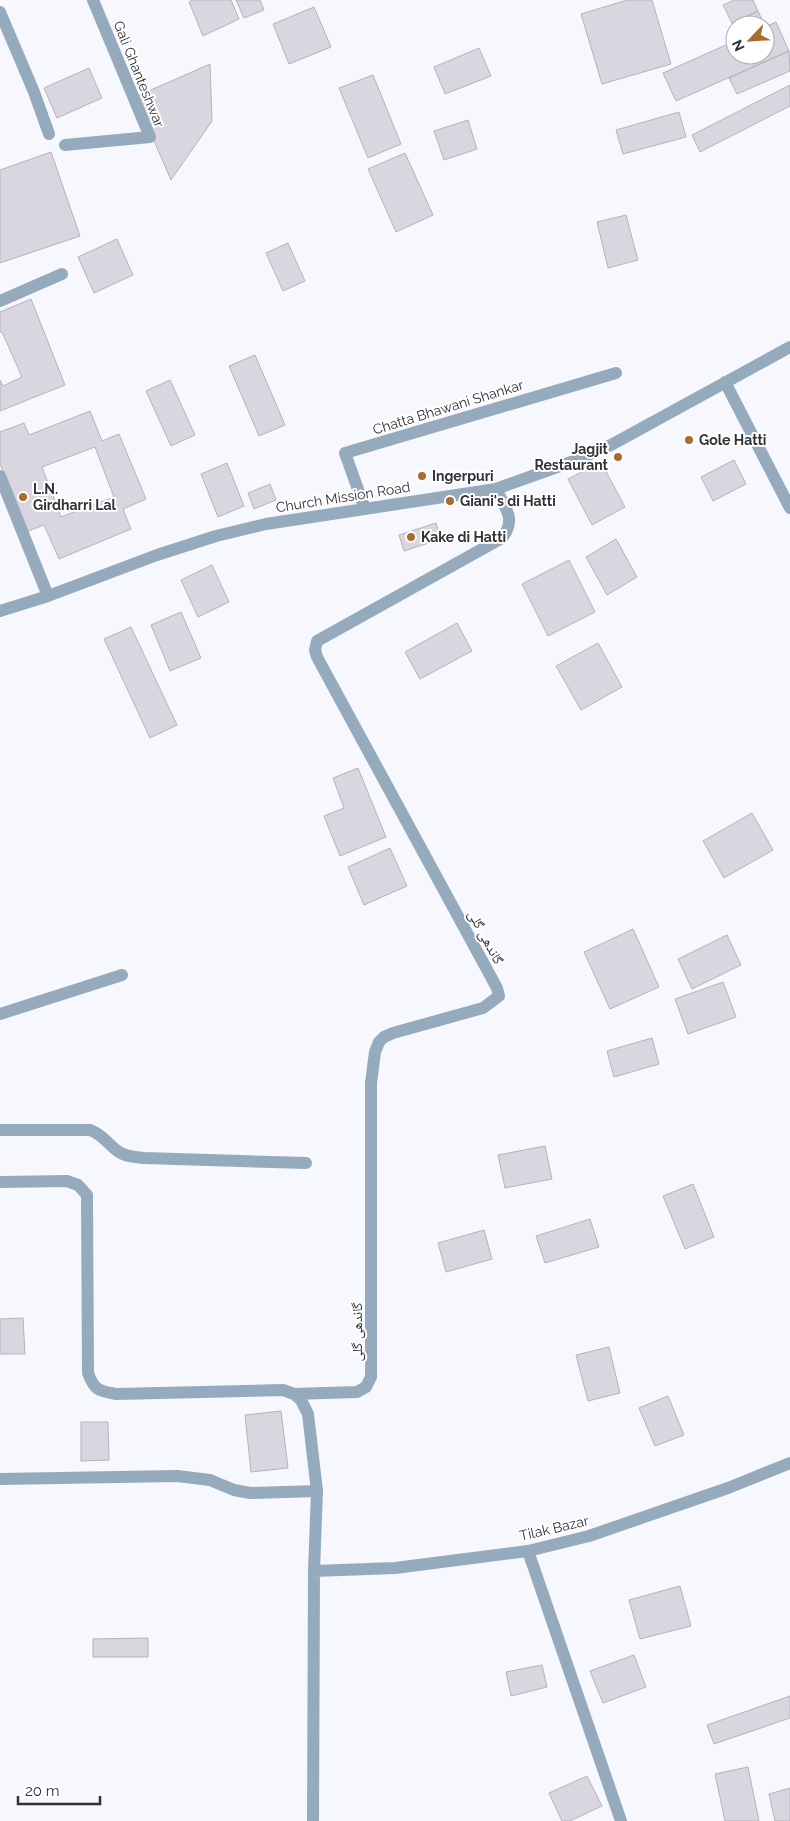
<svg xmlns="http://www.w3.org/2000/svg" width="790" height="1821" viewBox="0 0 790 1821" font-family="Raleway,'Noto Naskh Arabic',sans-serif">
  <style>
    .building { fill: #dad6df; stroke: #b6b2bb; fill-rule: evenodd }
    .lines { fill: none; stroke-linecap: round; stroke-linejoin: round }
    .minor { stroke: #95aabd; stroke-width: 12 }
    .poi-dot { fill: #a86c2f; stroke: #fff; stroke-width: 2 }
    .labels { text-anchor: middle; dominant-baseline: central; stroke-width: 4; stroke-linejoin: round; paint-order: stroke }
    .street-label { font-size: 14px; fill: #313236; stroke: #fff }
    .poi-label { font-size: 14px; font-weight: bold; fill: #313236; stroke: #fff; text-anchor: start }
  </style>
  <rect width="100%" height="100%" fill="#f6f8fe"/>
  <path class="building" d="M192,0h39l8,19 -36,17 -14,-34z
    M236,0h24l4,10 -20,8z
    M627,0h25l19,64 -69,20 -21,-70z
    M734,0h19l5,11 -26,12 -9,-18z
    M314,7l17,40 -42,17 -16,-40z
    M758,11l6,13 -29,1v5l-3,-7z
    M776,22l13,29 -113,50 -13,-28 72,-32v14h30v-28z
    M479,48l12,28 -46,18 -11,-27z
    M789,51l1,20 -53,23 -8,-16z
    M210,64l2,57 -41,59 -36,-83z
    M89,68l13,30 -45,20 -13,-30z
    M373,75l28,69 -33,14 -29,-70z
    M790,85v21l-90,46 -8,-17z
    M679,112l7,25 -63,17 -7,-24z
    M468,120l9,29 -33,11 -10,-29z
    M51,152l29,84 -80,27v-93z
    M405,153l28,62 -37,17 -28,-63z
    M626,215l12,45 -30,8 -11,-46z
    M117,239l16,36 -39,18 -16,-36z
    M288,243l17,38 -22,10 -17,-38z
    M31,299l34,86 -65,26v-31l3,6 19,-9 -20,-45h-2v-20z
    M255,355l30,70 -26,11 -30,-70z
    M170,380l25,55 -24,11 -25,-55z
    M90,411l12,30 17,-7 27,65 -23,10 8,20 -72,30 -15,-34 -16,6 -28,-67v-32l24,-9 5,12zM95,447l19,50 -53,20 -19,-50z
    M734,460l12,24 -33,17 -12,-24z
    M601,462l24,45 -33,18 -24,-46z
    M227,463l17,43 -26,11 -17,-43z
    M270,484l6,16 -22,9 -6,-16z
    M436,523l5,16 -37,12 -5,-16z
    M616,539l21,38 -30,18 -21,-38z
    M569,560l26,52 -47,24 -26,-52z
    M212,565l17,37 -31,15 -17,-37z
    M181,612l20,46 -31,13 -19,-46z
    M457,623l15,28 -52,28 -15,-27z
    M131,627l46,98 -27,13 -46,-99z
    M598,643l24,44 -41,23 -25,-44z
    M358,768l28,69 -46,19 -16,-40 20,-8 -11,-30z
    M752,813l21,37 -49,28 -21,-37z
    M390,848l17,38 -43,19 -16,-38z
    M633,929l26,58 -49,22 -26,-57z
    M727,935l14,30 -49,24 -14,-30z
    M723,982l13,35 -48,17 -13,-35z
    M652,1038l7,26 -45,13 -7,-26z
    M545,1146l7,33 -47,9 -7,-33z
    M693,1184l21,53 -29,12 -22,-53z
    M590,1219l9,28 -54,16 -9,-27z
    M484,1230l8,29 -46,13 -8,-29z
    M23,1318l2,36h-25v-35z
    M609,1347l11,46 -32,8 -12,-46z
    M668,1396l16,39 -29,11 -16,-38z
    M281,1411l7,57 -37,4 -6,-57z
    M81,1422h27l1,38 -28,1z
    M680,1586l11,40 -51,13 -11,-39z
    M148,1638v19h-55v-18z
    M634,1655l12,32 -43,16 -13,-32z
    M542,1665l5,22 -36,9 -5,-24z
    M790,1696v22l-76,26 -7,-19z
    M748,1767l11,54h-34l-10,-47z
    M587,1776l15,30 -32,15h-8l-13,-28z
    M790,1788v33h-15l-6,-27z"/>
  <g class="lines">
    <path class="minor" d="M0,12l34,80 15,42
      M65,145l85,-8 -57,-137
      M0,301l62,-27
      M725,382l65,126
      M0,476l48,120
      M365,509l-20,-56 271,-80
      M0,611l48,-15 109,-41 59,-19 50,-12 230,-35 78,-28 37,-16 179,-98
      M0,1014l122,-39
      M0,1130h90c13,4 19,16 29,22 7,5 17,5 25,6l162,5
      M0,1182l67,-1 11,4 9,10 1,178c6,17 11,18 28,21l167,-4 11,4 7,6 7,14 9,77 -3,80 -1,250
      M294,1394l63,-2 9,-5 5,-10v-294l4,-31 4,-10 5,-5 9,-4 90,-25 16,-12 -2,-8 -180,-331 -2,-7 2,-9 185,-103c15,-19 3,-30 -6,-49
      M0,1479l177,-3 33,4 24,10 16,3 67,-2
      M528,1551l93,270
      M314,1571l81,-3 133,-17 61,-15 139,-48 62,-25"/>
  </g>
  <g class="poi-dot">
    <circle cx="689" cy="440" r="5"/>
    <circle cx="618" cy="457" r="5"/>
    <circle cx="422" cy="476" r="5"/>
    <circle cx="23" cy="497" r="5"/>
    <circle cx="450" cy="501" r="5"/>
    <circle cx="411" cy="537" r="5"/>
  </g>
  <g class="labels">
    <g class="street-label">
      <text transform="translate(139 74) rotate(68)">Gali Ghanteshwar</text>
      <text transform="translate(448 407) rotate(-17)">Chatta Bhawani Shankar</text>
      <text transform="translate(343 497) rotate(-9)">Church Mission Road</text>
      <text transform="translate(486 937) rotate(62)">گاندھی گلی</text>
      <text transform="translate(357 1332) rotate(-90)">گاندھی گلی</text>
      <text transform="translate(554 1528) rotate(-13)">Tilak Bazar</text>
    </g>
    <g class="poi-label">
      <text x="699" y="440">Gole Hatti</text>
      <text x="608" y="449" text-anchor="end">Jagjit<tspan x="608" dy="16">Restaurant</tspan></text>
      <text x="432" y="476">Ingerpuri</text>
      <text x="33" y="489">L.N.<tspan x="33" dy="16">Girdharri Lal</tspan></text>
      <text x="460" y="501">Giani's di Hatti</text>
      <text x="421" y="537">Kake di Hatti</text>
    </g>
  </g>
  <g transform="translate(750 40) rotate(245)"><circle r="24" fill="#ffffff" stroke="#adadaf"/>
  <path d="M0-4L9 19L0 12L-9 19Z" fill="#a86c2f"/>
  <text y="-8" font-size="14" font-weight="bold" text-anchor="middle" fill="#313236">N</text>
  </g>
  <path d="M18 1796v8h82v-8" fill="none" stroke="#313236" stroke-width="2.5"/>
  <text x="25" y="1796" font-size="15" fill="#313236" stroke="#ffffff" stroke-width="4" paint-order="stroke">20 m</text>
</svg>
